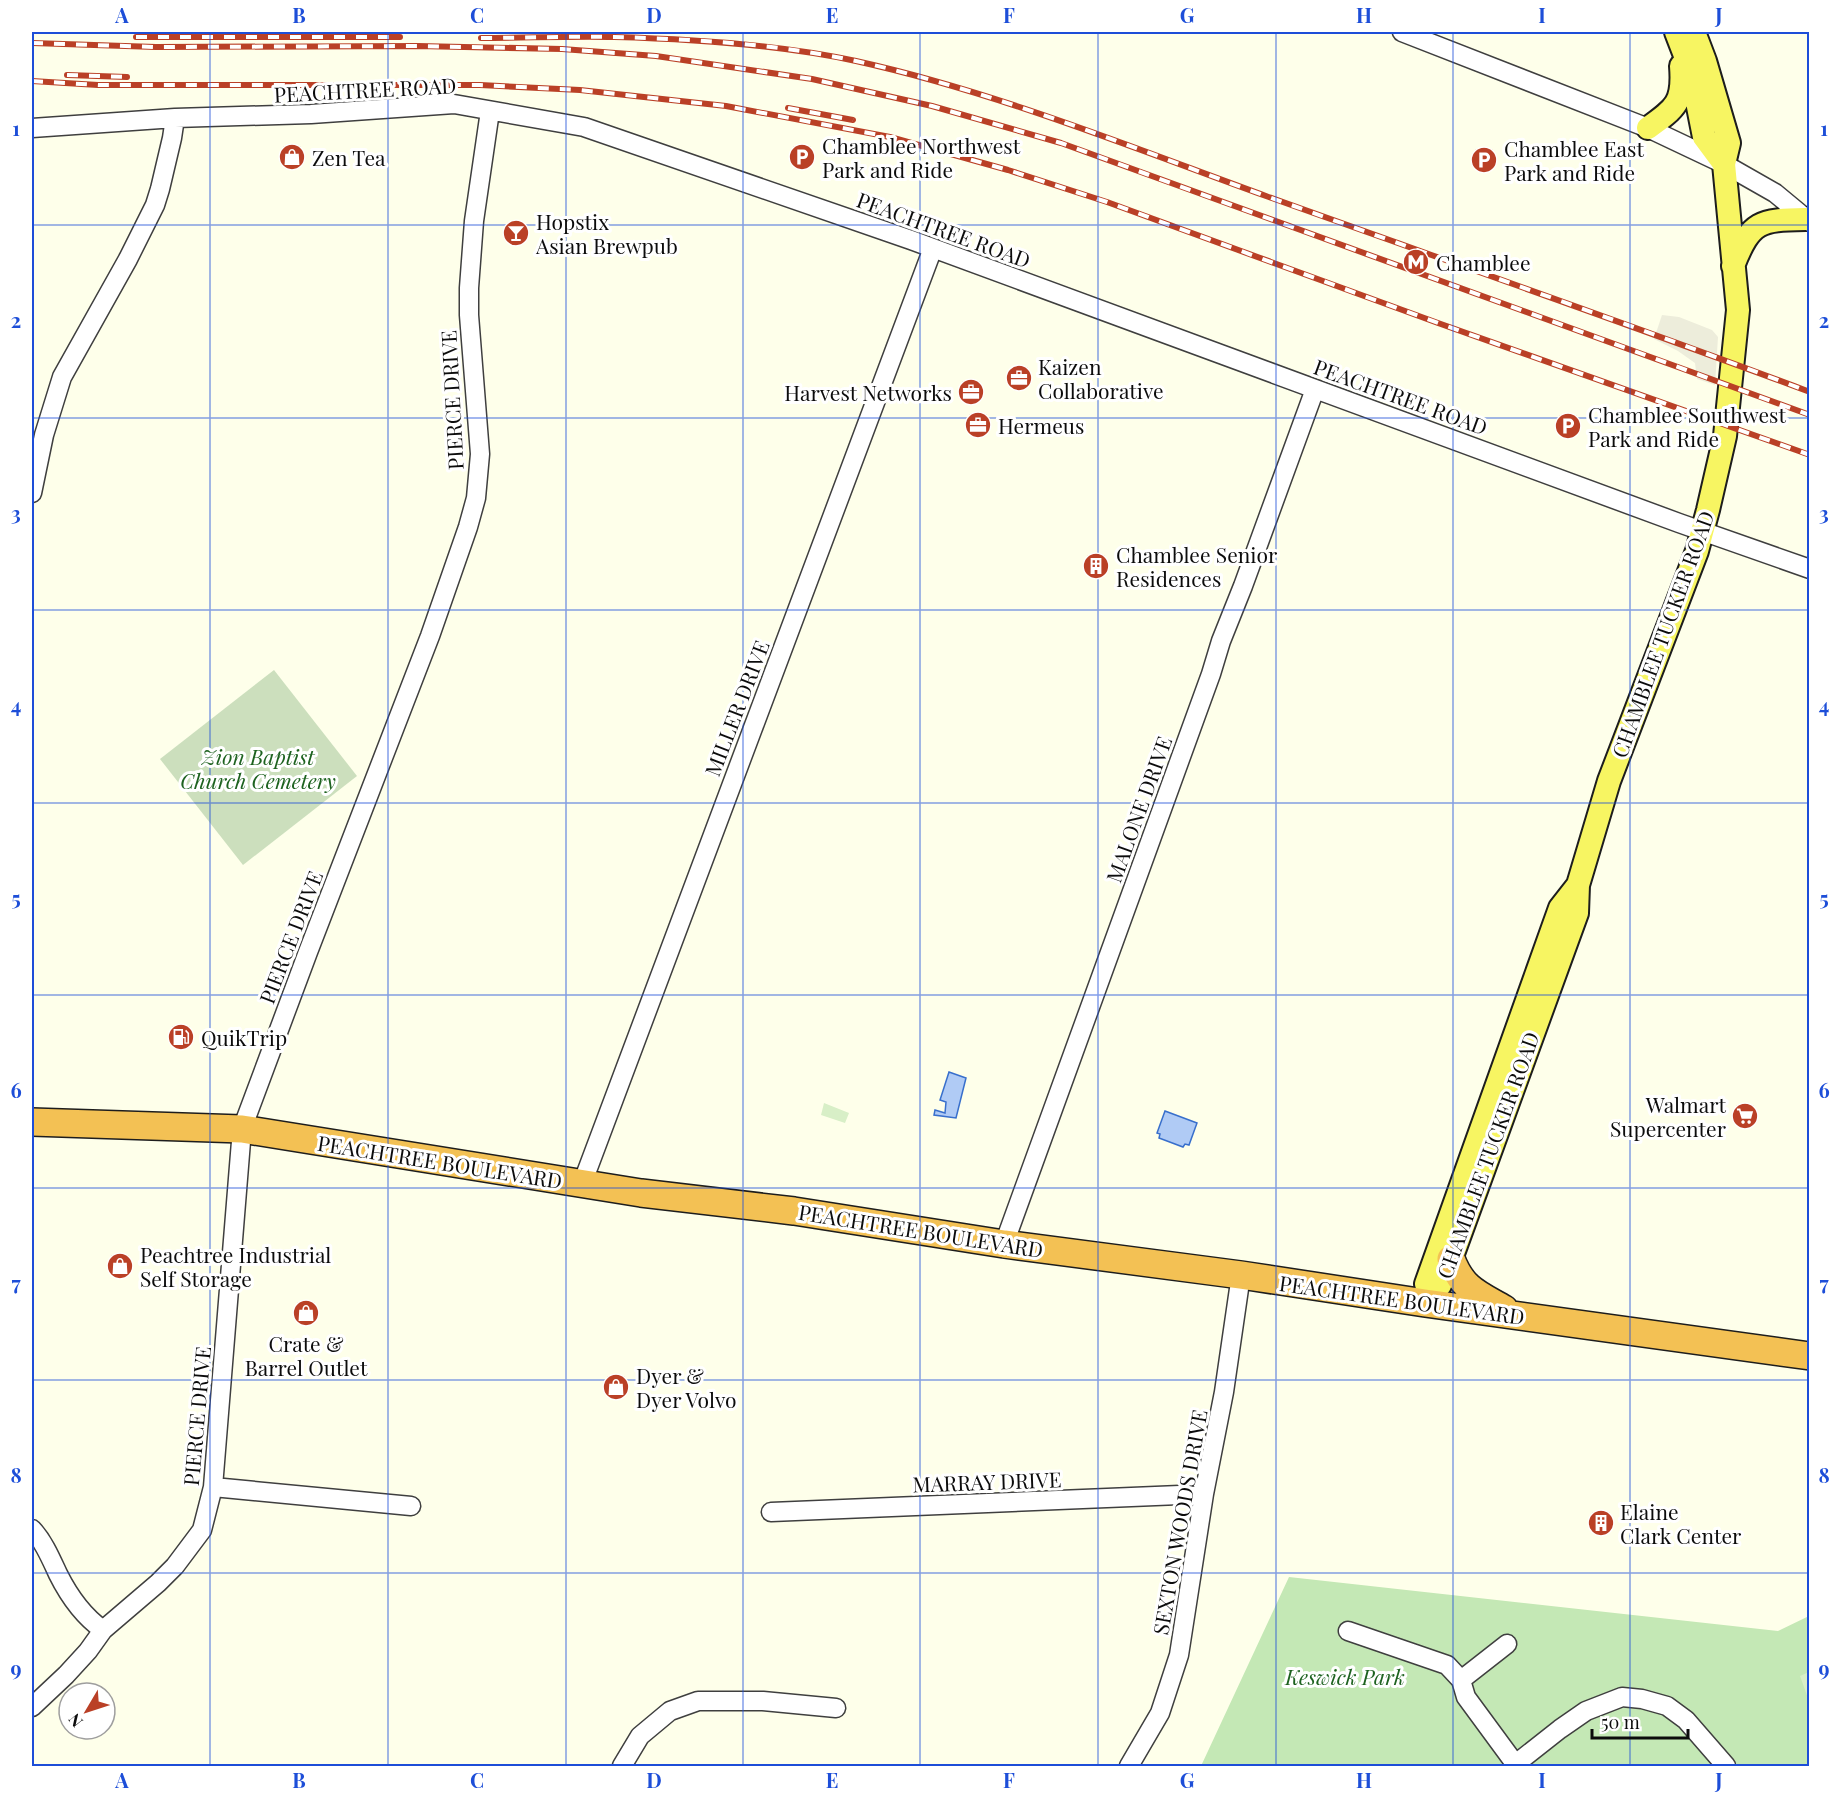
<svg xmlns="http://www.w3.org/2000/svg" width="1841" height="1798" viewBox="0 0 1841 1798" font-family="'Playfair Display',serif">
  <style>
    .green { fill: #c4e8b5 }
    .cemetery { fill: #ccdfbd }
    .pitch { fill: #d8efc7 }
    .plaza { fill: #ededdb }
    .water { fill: #b0cbf5; stroke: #386fcc; stroke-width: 1.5 }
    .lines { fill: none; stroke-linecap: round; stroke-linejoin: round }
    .minor-casing { stroke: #3f3f3f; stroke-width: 21 }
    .major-casing { stroke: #1d1d1d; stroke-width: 26 }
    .highway-casing { stroke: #1d1d1d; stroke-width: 30 }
    .minor { stroke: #fff; stroke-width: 18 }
    .major { stroke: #f7f562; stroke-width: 22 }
    .highway { stroke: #f3c154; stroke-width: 27 }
    .rail-casing { stroke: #ba4026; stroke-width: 6 }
    .rail { stroke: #fff; stroke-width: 4; stroke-dasharray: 11; stroke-linecap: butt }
    .grid { fill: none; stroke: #1d4ed8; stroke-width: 1.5; stroke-opacity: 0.55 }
    .labels { text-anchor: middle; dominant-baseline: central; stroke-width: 6; stroke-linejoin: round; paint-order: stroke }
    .street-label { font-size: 21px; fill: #0c0c0c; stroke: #fff }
    .poi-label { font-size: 21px; fill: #0c0c0c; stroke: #fff; text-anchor: start }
    .park-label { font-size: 21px; font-style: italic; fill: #1d621f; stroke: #fff }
    .neatline { fill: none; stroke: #1d4ed8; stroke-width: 2 }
    .grid-label { font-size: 20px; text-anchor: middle; font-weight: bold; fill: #1d4ed8 }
  </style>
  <rect width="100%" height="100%" fill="#feffea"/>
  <path class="green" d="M1289,1577l489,54 31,-15v150h-608z"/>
  <path class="cemetery" d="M274,670l83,106 -114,89 -83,-106z"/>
  <path class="pitch" d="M824,1103l25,10 -4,10 -24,-8z
    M1809,1672v29l-9,-25z"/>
  <path class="plaza" d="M1662,315l17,2 33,13 6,7 -3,48 -18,-6 -2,-16 -17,-12 -24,-12z"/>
  <path class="water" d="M949,1072l17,6 -10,40 -22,-3 1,-5 10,3 1,-11 -6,-2z
    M1165,1111l32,12 -8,22 -4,-1 -2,3 -24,-9 1,-4 -3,-1z"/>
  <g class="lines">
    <g class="minor-casing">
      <path id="minor" d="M1402,32l246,96 76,36 51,29 35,29
        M32,128l143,-10 136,-4 143,-10 130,23 327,113 768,283 131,46
        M32,493l12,-58 18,-58 66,-118 27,-54 5,-16 12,-51 3,-20
        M582,1184l351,-936
        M1004,1244l207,-570 10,-33 22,-55 72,-197
        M213,1487l198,19
        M771,1512l433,-18
        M32,1529c12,13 19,30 26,45 11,22 25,42 45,56
        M1348,1631l99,34 14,15 5,17 50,68
        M1461,1680l46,-36
        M32,1707l34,-32 22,-24 15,-21 55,-47 17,-17 27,-36 11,-43 29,-358 66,-177 122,-316 38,-109 8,-29 4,-44 -11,-139v-27l5,-67 16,-110
        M622,1766l18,-30 30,-25 28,-10h65l73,7
        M1129,1766l31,-53 19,-58 25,-161 20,-102 17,-117
        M1513,1766l47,-37 26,-18 36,-14 20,2 25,7 19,14 40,46"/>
    </g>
    <g class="major-casing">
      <path id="major" d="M1676,32l15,39 13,66 20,27
        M1648,128c28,-20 36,-26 33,-62
        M1733,266c18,-46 27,-46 73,-47
        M1426,1284l134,-376 18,-23
        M1425,1303l15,-18 11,-26 126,-346 1,-28 31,-104 88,-230 11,-41 17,-74 13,-126 -14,-146 5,-21 -24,-82 -11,-29"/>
    </g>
    <g class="highway-casing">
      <path id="highway" d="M32,1122l210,7 399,64 153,18 210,33 237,31 184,28 385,53
        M1451,1259c11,30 27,35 53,50"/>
    </g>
    <use href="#minor" class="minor"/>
    <use href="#major" class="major"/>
    <use href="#highway" class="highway"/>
    <g class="rail-casing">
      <path id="rail" d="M136,37h264
        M481,38c45,0 89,-2 133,-1 79,2 164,7 242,24 140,31 275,86 410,135 181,65 363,128 544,196
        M32,43l124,4 262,-1 144,3 94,7 156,23 120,27 129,37 749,272
        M67,75l60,2
        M32,81l66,4h382l100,5 146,16 164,31 118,33 99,32 331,121 372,132
        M788,108l65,12"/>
    </g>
    <use href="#rail" class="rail"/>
  </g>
  <path class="grid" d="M210,32v1734M388,32v1734M566,32v1734M743,32v1734M920,32v1734M1098,32v1734M1276,32v1734M1453,32v1734M1630,32v1734M32,225h1778M32,418h1778M32,610h1778M32,803h1778M32,995h1778M32,1188h1778M32,1380h1778M32,1573h1778"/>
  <defs>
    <g id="shop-disc" transform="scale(1.35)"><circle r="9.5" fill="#ba4026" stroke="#fff"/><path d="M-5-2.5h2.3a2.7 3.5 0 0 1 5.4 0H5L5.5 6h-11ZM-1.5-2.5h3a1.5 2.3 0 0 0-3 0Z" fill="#fff"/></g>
    <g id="parking-disc" transform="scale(1.35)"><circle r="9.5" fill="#ba4026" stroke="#fff"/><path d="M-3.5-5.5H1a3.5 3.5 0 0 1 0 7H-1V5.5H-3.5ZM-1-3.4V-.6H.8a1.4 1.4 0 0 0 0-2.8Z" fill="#fff"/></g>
    <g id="bar-disc" transform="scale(1.35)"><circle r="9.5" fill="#ba4026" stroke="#fff"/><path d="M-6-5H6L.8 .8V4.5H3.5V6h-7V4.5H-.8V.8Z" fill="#fff"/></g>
    <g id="metro-disc" transform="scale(1.35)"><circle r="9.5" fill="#ba4026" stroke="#fff"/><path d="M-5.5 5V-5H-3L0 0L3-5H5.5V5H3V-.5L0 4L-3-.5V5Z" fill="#fff"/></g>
    <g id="office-disc" transform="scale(1.35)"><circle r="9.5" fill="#ba4026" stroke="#fff"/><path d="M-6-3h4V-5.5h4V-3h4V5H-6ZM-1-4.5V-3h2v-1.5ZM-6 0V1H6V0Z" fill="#fff"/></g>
    <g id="building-disc" transform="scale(1.35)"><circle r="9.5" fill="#ba4026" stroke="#fff"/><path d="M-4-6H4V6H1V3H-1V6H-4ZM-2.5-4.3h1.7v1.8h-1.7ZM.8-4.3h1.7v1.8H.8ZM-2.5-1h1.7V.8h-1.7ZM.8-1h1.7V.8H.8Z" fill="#fff"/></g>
    <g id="fuel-disc" transform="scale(1.35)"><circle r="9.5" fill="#ba4026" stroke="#fff"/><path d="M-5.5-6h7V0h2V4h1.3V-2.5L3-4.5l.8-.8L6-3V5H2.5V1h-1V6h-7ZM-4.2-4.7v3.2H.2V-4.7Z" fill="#fff"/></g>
    <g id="supermarket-disc" transform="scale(1.35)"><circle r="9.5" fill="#ba4026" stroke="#fff"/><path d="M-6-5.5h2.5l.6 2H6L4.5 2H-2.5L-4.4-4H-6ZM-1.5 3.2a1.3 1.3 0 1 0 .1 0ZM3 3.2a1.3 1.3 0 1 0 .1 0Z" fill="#fff"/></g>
  </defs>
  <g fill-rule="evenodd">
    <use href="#shop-disc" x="292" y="157"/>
    <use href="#parking-disc" x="802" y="157"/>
    <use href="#parking-disc" x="1484" y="160"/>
    <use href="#bar-disc" x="516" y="233"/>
    <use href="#metro-disc" x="1416" y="262"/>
    <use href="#office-disc" x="1019" y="378"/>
    <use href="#office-disc" x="971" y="392"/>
    <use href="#office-disc" x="978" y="425"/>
    <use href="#parking-disc" x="1568" y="426"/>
    <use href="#building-disc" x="1096" y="566"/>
    <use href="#fuel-disc" x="181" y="1037"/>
    <use href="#supermarket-disc" x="1745" y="1116"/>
    <use href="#shop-disc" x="120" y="1266"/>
    <use href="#shop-disc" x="306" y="1313"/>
    <use href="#shop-disc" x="616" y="1387"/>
    <use href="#building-disc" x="1601" y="1523"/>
  </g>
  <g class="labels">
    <g class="street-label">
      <text transform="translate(365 89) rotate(-3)">PEACHTREE ROAD</text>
      <text transform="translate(944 229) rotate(20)">PEACHTREE ROAD</text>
      <text transform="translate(1401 396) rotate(20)">PEACHTREE ROAD</text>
      <text transform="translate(451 400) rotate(-93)">PIERCE DRIVE</text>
      <text transform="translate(1662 634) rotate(-70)">CHAMBLEE TUCKER ROAD</text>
      <text transform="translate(736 708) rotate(-69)">MILLER DRIVE</text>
      <text transform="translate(1138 809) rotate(-70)">MALONE DRIVE</text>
      <text transform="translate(290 937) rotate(-69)">PIERCE DRIVE</text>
      <text transform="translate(1487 1155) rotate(-70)">CHAMBLEE TUCKER ROAD</text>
      <text transform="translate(440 1161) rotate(9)">PEACHTREE BOULEVARD</text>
      <text transform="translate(921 1230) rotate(9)">PEACHTREE BOULEVARD</text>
      <text transform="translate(1402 1299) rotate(8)">PEACHTREE BOULEVARD</text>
      <text transform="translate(196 1416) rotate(-85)">PIERCE DRIVE</text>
      <text transform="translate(987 1481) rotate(-2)">MARRAY DRIVE</text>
      <text transform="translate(1179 1522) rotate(-80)">SEXTON WOODS DRIVE</text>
    </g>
    <g class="poi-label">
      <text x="822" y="145">Chamblee Northwest<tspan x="822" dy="24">Park and Ride</tspan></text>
      <text x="1504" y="148">Chamblee East<tspan x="1504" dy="24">Park and Ride</tspan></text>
      <text x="312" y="157">Zen Tea</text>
      <text x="536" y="221">Hopstix<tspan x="536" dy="24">Asian Brewpub</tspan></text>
      <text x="1436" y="262">Chamblee</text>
      <text x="1038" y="366">Kaizen<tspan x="1038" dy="24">Collaborative</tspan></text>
      <text x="952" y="392" text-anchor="end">Harvest Networks</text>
      <text x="1588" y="414">Chamblee Southwest<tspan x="1588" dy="24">Park and Ride</tspan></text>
      <text x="998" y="425">Hermeus</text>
      <text x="1116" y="554">Chamblee Senior<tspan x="1116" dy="24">Residences</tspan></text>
      <text x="201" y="1037">QuikTrip</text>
      <text x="1726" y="1104" text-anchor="end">Walmart<tspan x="1726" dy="24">Supercenter</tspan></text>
      <text x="140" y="1254">Peachtree Industrial<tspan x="140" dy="24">Self Storage</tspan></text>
      <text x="306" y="1343" text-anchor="middle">Crate &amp;<tspan x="306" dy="24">Barrel Outlet</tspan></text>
      <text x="636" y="1375">Dyer &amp;<tspan x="636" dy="24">Dyer Volvo</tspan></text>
      <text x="1620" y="1511">Elaine<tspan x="1620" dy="24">Clark Center</tspan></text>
    </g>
    <g class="park-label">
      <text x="258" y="756">Zion Baptist<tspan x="258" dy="24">Church Cemetery</tspan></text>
      <text x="1345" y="1676">Keswick Park</text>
    </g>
  </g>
  <rect width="1841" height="1798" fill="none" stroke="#ffffff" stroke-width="66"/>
  <g transform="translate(87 1711) rotate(231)"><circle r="28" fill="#ffffff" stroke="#9e9e9e" stroke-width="1.5"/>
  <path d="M0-4.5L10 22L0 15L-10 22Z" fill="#ba4026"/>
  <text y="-9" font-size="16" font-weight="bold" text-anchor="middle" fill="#0c0c0c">N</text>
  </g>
  <path d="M1592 1729v9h96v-9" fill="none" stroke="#0c0c0c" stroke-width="3"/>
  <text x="1601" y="1729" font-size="18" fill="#0c0c0c" stroke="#ffffff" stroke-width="4.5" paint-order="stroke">50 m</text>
  <rect x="33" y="33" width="1775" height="1732" class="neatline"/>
  <g class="grid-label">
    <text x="122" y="23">A</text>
    <text x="299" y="23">B</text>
    <text x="477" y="23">C</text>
    <text x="654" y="23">D</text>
    <text x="832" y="23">E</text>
    <text x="1009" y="23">F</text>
    <text x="1187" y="23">G</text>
    <text x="1364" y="23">H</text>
    <text x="1542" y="23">I</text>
    <text x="1719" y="23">J</text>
    <text x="16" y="136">1</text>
    <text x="1824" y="136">1</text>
    <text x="16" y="328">2</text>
    <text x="1824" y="328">2</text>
    <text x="16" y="521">3</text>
    <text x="1824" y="521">3</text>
    <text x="16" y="713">4</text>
    <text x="1824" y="713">4</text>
    <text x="16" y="906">5</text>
    <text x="1824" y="906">5</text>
    <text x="16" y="1098">6</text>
    <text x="1824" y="1098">6</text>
    <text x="16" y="1291">7</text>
    <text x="1824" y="1291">7</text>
    <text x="16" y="1483">8</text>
    <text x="1824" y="1483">8</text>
    <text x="16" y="1676">9</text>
    <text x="1824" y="1676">9</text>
    <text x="122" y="1788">A</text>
    <text x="299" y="1788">B</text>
    <text x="477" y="1788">C</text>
    <text x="654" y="1788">D</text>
    <text x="832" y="1788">E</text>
    <text x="1009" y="1788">F</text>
    <text x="1187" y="1788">G</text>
    <text x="1364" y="1788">H</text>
    <text x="1542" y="1788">I</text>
    <text x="1719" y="1788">J</text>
  </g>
</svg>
